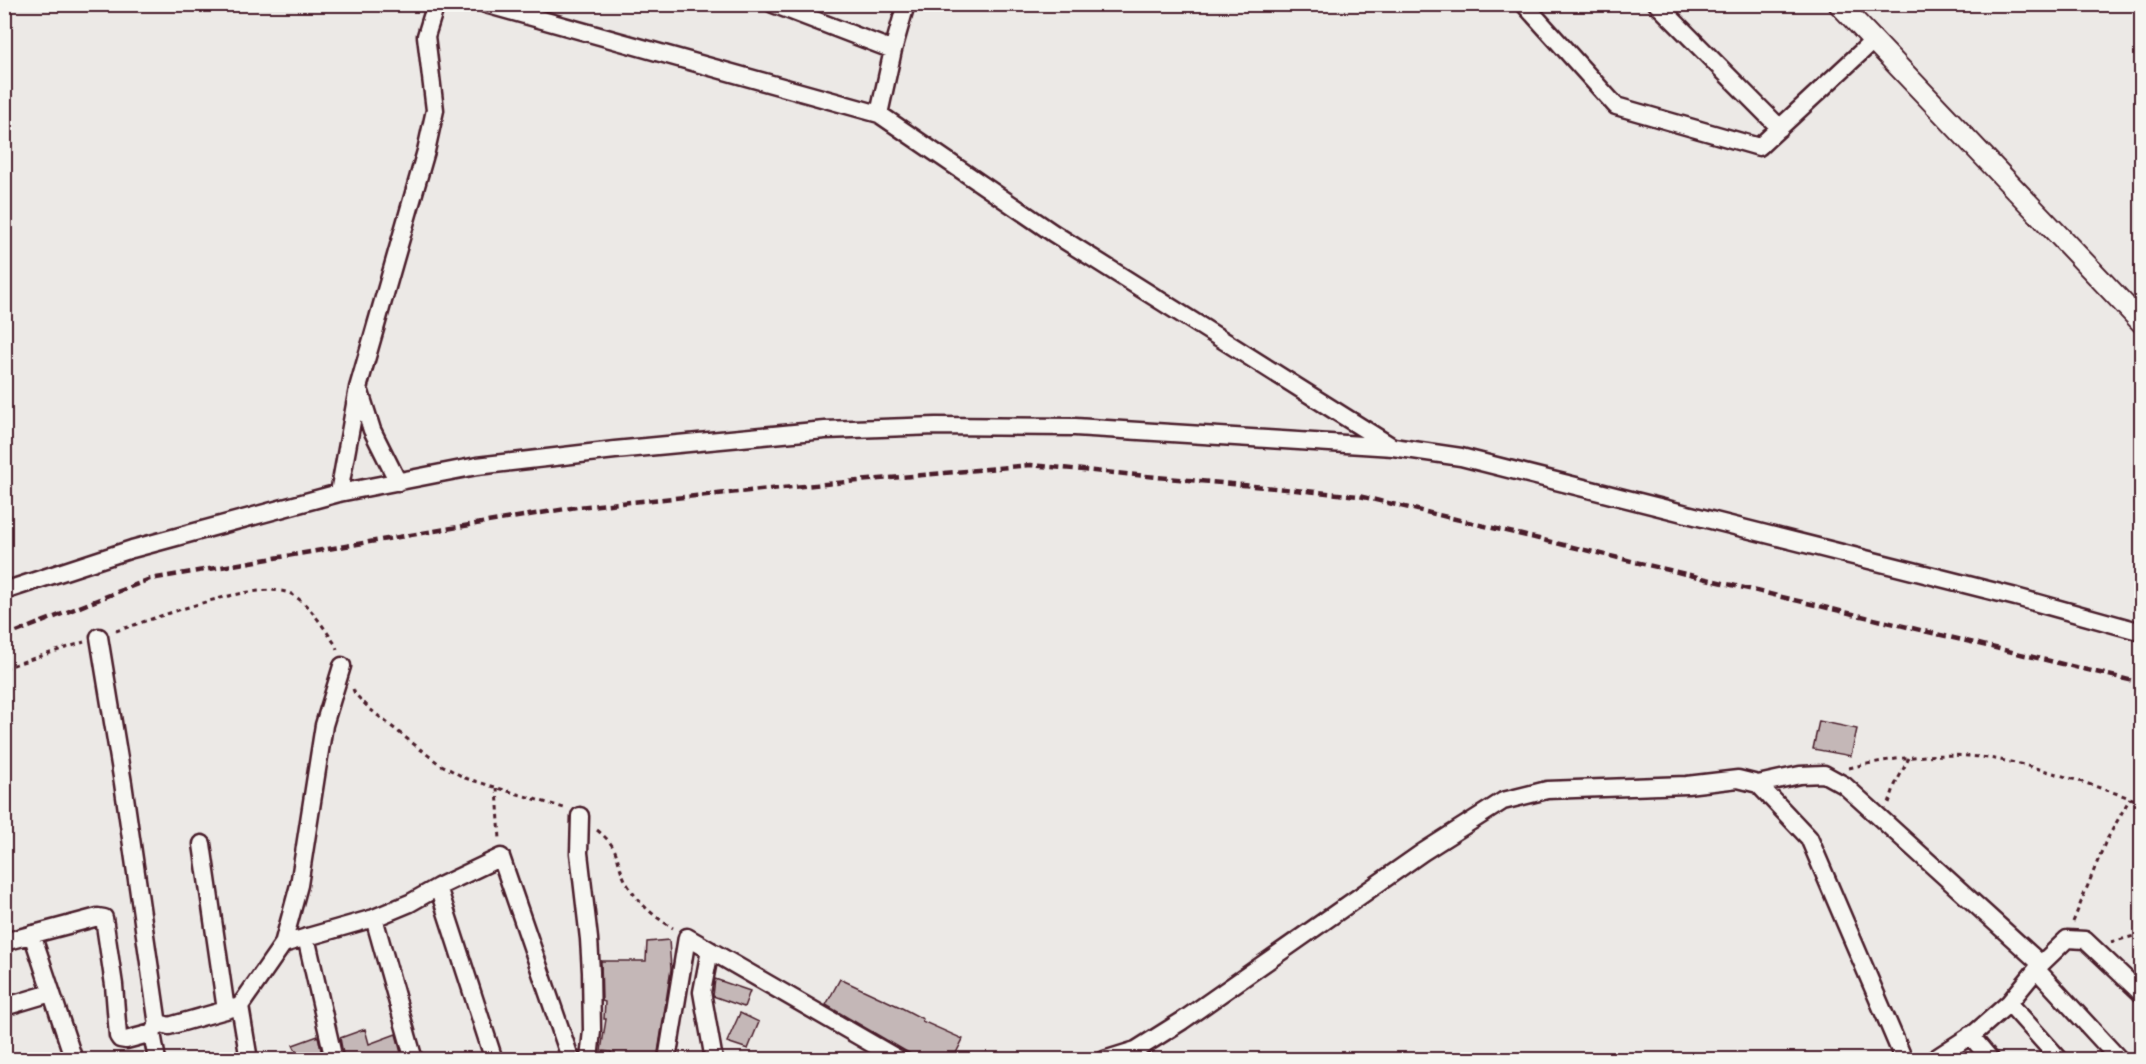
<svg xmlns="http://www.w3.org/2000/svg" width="2146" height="1064" viewBox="0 0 2146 1064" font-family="'Architects Daughter',sans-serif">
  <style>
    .building { fill: #c4b7b7; stroke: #4a1f2b; stroke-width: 1.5 }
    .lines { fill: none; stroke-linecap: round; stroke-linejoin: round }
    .minor-casing { stroke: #4a1f2b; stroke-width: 21 }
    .tertiary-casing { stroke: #4a1f2b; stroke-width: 24 }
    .path { stroke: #4a1f2b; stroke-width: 3; stroke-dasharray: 4.5 4.5; stroke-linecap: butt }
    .minor { stroke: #f6f6f2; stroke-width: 16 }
    .tertiary { stroke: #f6f6f2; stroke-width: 20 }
    .rail { stroke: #4a1f2b; stroke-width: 4.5; stroke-dasharray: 9 4.5; stroke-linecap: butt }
  </style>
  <rect width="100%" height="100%" fill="#ece9e6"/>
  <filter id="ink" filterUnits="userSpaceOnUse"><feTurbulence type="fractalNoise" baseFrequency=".0167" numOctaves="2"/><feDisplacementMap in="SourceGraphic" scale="12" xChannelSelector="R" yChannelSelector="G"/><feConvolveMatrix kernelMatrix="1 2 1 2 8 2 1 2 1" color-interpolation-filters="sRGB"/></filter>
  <g filter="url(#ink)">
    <path class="building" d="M1819,721l38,8 -6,27 -38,-7z
      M669,940l2,29 -14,90h-45l-1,-7 -10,-1 5,-32h-2l1,-17 -3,-1 -1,-40h45l1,-19z
      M715,979l35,12 -6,16 -31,-11z
      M840,979l58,27 25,13 -1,2 41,18 -10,20h-25l-14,-3 -88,-51z
      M740,1013l19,9 -11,27 -21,-7z
      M365,1029l4,15 27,-10 5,19 -13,6h-44l-4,-21z
      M318,1036l4,19 -14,4h-8l-7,-14z"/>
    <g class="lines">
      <g class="minor-casing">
        <path id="minor" d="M485,4l394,110 174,119 338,213
          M773,4l120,46 13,-46
          M1524,4l92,102 143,41 114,-106
          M1657,4l123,124
          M879,114l14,-64
          M360,392l12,38 26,52
          M339,493l19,-105 68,-237 9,-41 -9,-74 10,-32
          M4,591l128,-42 207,-56 138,-27 138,-16 210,-20 111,-4 139,1 318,20 68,10 555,140 126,35
          M99,637l24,146 34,235 2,5 10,3 71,-20 43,-62 16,-59 25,-160 18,-59
          M1758,784l42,-9 24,-1 20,11 197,179 -32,39 -33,29 -43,28
          M580,816l-1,37 10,86 2,33 1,58 -3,30
          M202,844l24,166
          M438,887l56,173
          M374,918l40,142
          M32,934l42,126
          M306,937l28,123
          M4,942l94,-25 6,1 10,67 4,51 2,3 6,1 26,-7
          M283,944l91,-26 36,-15 28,-16 63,-30 70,203
          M710,950l-8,42 12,68
          M2041,964l26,-25 18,1 57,54
          M2037,970l83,90
          M2009,1003l51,57
          M240,1006l9,54
          M4,1007l47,-14
          M1970,1035l21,25
          M157,1060l-5,-27 6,-9
          M667,1060l20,-123 213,123
          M1104,1060l32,-10 46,-29 241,-169 80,-51 44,-11 140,-5 51,-6 20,5 51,54 95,222"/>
      </g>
      <g class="tertiary-casing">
        <path id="tertiary" d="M1839,4l303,319"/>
      </g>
      <path class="path" d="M116,631c35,-11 147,-55 177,-36 18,11 30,32 42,49l2,5
        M4,668l80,-26
        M353,689l2,5 16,16 35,28 32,25 27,15 99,30
        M1849,768c37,-9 82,-15 119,-12 54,3 122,29 174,46
        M497,788l3,52
        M1889,803l6,-18 14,-27
        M597,830c25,20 17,28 29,52 12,21 27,34 47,46
        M2073,922l32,-79 25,-45
        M2111,942l31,-8"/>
      <use href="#minor" class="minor"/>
      <use href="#tertiary" class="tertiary"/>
      <path class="rail" d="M4,637l146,-58 427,-72 453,-42 329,31 783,187"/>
    </g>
  </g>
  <rect width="2146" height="1064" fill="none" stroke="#f6f6f2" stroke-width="24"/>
  <rect x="12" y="12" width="2122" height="1040" fill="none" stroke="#4a1f2b" stroke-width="2" filter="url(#ink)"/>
</svg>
